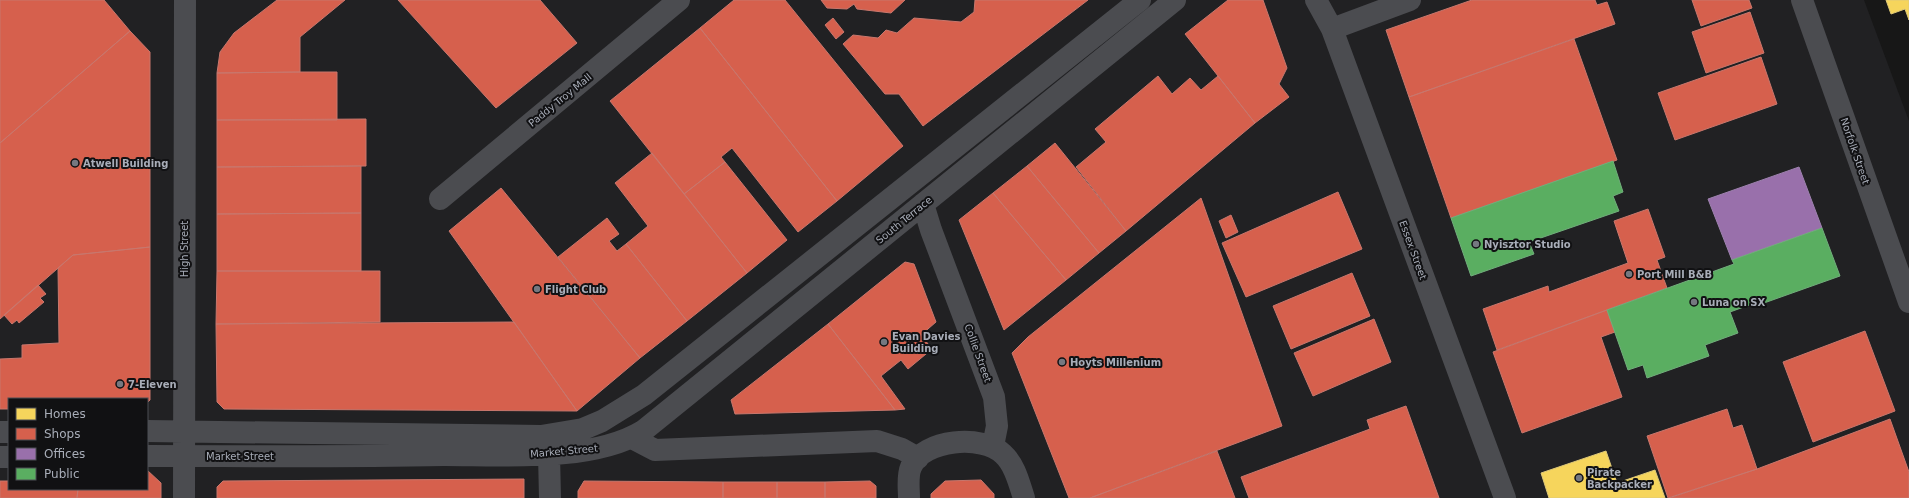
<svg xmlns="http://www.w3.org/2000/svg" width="1909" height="498" viewBox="0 0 1909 498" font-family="'DejaVu Sans',sans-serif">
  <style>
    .built { fill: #212123; fill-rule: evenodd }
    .homes { fill: #f6d55c; stroke: #dfc978 }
    .shops { fill: #d6604d; stroke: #c8776d }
    .offices { fill: #9970ab; stroke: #9e82af }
    .public { fill: #5aae61; stroke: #71ae7b }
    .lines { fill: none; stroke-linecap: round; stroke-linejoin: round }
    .minor { stroke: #4b4c50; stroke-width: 22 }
    .poi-dot { fill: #757880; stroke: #111113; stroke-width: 1.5 }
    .labels { text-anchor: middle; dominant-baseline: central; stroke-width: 4; stroke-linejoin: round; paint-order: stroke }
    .street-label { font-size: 10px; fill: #a8adb8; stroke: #111113 }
    .poi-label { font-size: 10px; font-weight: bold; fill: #a8adb8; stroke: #111113; text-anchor: start }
  </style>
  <rect width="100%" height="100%" fill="#171717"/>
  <path class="built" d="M0,0h1864l45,121v377h-1909zM9,399h138v90h-138z"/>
  <path class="homes" d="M1886,0h23v20l-4,-11 -14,5z
    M1606,451l11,32 38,-13 10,28h-116l-8,-25z"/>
  <path class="shops" d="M0,0h104l26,31 -130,112z
    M277,0h68l-45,37v35l-83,1 3,-21 14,-19z
    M398,0h142l37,43 -81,65z
    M734,0h51l118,146 -66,55 -137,-173z
    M821,0h84l-14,13 -34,-4 -3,-5 -7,5 -20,-1z
    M975,0h113l-165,126 -24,-32h-14l-42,-50 10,-9 25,3 8,-8 11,3 17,-15 47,4 13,-10z
    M1228,0h35l24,68 -8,16 10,13 -34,26 -70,-89z
    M1472,0h123l2,5 10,-3 8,22 -206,73 -23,-67z
    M1692,0h57l3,8 -51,18z
    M1750,12l14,41 -58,20 -14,-41z
    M833,18l11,14 -8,7 -11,-14z
    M700,28l137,173 -39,31 -66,-84 -11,9 4,5 -41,32 -74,-93z
    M130,31l20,21v195l-77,8 -73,64v-176z
    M1574,39l43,121 -166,58 -42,-121z
    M1761,57l16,47 -102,36 -17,-47z
    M300,72h37v48h-120v-47z
    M1158,76l14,18 18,-16 11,12 17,-14 37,47 -129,108 -50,-64 30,-25 -11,-13z
    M366,119v47l-149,1v-47z
    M1055,143l71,88 -27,22 -72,-87z
    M652,153l95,120 -60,48 -61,-77 22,-18 -33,-43z
    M725,162l62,78 -40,33 -63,-79z
    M361,166v47l-144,1v-47z
    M1027,166l72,87 -33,27 -73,-87z
    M501,188l139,170 -63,53 -128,-180z
    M1338,192l24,57 -116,48 -24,-54z
    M993,193l73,87 -62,50 -45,-110z
    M1201,198l81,228 -192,72h-21l-57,-145 16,-16z
    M1648,209l17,48 -8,3 10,28 -170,62 -14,-41 65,-23 1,6 79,-29 -14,-42z
    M361,213v58h-144v-57z
    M1231,215l7,17 -12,6 -7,-17z
    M607,218l12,16 -10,7 8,10 9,-7 61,77 -47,37 -82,-101z
    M150,247v153l-3,3v-4h-138v10h-9v-50l22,-1v-13l37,-2 -1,-75 15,-13z
    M905,262l9,2 22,58 -15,13 11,14 -24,20 -7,-9 -20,16 24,33 -10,1 -67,-86z
    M217,271h163v51l-164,2z
    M1352,273l18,43 -79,33 -18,-43z
    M38,285l8,9 -6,4 4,4 -25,21 -2,-3 -5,4 -8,-9z
    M1607,310l8,22 -14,5 21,60 -100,36 -29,-81z
    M1374,319l17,43 -78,34 -19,-43z
    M514,322l63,89 -353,-2 -7,-7 -1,-78z
    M828,324l67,86 -160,4 -4,-14z
    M1865,331l30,80 -82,31 -30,-80z
    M1406,406l33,92h-190l-8,-21 129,-48 -3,-9z
    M1727,409l6,19 9,-3 15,44 -89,29 -21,-62z
    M1890,419l19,53v26h-240l88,-29z
    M1217,451l18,47h-145z
    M147,470l14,13v15h-84l1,-9h69z
    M524,479v19h-307v-11l6,-6z
    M981,480l13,14v4h-63v-4l14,-13z
    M0,481h9v8h69l-1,9h-77z
    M584,481l139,1v16h-145v-7z
    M870,481l6,5v12h-51v-16z
    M723,482h54v16h-54z
    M777,482h48v16h-48z"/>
  <path class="offices" d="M1799,167l23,61 -90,32 -24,-61z"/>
  <path class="public" d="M1613,161l10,31 -10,4 6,15 -90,31 5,12 -63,22 -20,-58z
    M1822,228l18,48 -76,27 -1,-3 -33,12 8,21 -33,12 4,11 -62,22 -4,-13 -15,5 -21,-60 127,-46 -2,-4z"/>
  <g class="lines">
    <path class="minor" d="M1316,0l16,29 173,469
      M1802,0l107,302
      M1332,29l78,-29
      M440,199l239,-199
      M923,204l8,26 63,167 3,29 -4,20
      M147,431l394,5 42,-7 19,-8 42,-26 496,-395
      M0,432h9
      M632,438l23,12 222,-9 25,8 16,9
      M549,454l1,44
      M147,456c99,0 198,1 297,-1 59,0 148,7 199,-24l532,-431
      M0,457h9
      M184,498l1,-498
      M909,498c0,-9 -2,-22 2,-31 12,-28 72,-33 92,-13 12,11 16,29 21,44"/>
  </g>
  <g class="poi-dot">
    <circle cx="75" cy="163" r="4"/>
    <circle cx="1476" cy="244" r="4"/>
    <circle cx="1629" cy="274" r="4"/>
    <circle cx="537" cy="289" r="4"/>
    <circle cx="1694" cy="302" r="4"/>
    <circle cx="884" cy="342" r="4"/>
    <circle cx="1062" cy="362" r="4"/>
    <circle cx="120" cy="384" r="4"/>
    <circle cx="1579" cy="478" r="4"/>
  </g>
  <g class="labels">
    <g class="street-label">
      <text transform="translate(560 100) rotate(-39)">Paddy Troy Mall</text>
      <text transform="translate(1855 151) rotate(71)">Norfolk Street</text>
      <text transform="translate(904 220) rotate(-39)">South Terrace</text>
      <text transform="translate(184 249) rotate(-90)">High Street</text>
      <text transform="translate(1413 250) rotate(70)">Essex Street</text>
      <text transform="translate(978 353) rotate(70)">Collie Street</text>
      <text transform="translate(564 451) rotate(-5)">Market Street</text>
      <text x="240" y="456">Market Street</text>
    </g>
    <g class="poi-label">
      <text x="83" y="163">Atwell Building</text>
      <text x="1484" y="244">Nyisztor Studio</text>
      <text x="1637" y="274">Port Mill B&amp;B</text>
      <text x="545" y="289">Flight Club</text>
      <text x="1702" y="302">Luna on SX</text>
      <text x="892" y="336">Evan Davies<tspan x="892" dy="12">Building</tspan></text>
      <text x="1070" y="362">Hoyts Millenium</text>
      <text x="128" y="384">7-Eleven</text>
      <text x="1587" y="472">Pirate<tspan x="1587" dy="12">Backpacker</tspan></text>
    </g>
  </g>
  <rect x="8" y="398" width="140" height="92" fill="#111113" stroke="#4d4f55"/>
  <rect x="16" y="408" width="20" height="12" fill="#f6d55c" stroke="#4d4f55"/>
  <text x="44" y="418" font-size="12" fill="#a8adb8">Homes</text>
  <rect x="16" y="428" width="20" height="12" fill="#d6604d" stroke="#4d4f55"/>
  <text x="44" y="438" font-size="12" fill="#a8adb8">Shops</text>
  <rect x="16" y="448" width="20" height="12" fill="#9970ab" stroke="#4d4f55"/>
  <text x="44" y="458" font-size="12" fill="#a8adb8">Offices</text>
  <rect x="16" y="468" width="20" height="12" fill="#5aae61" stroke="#4d4f55"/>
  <text x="44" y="478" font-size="12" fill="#a8adb8">Public</text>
</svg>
